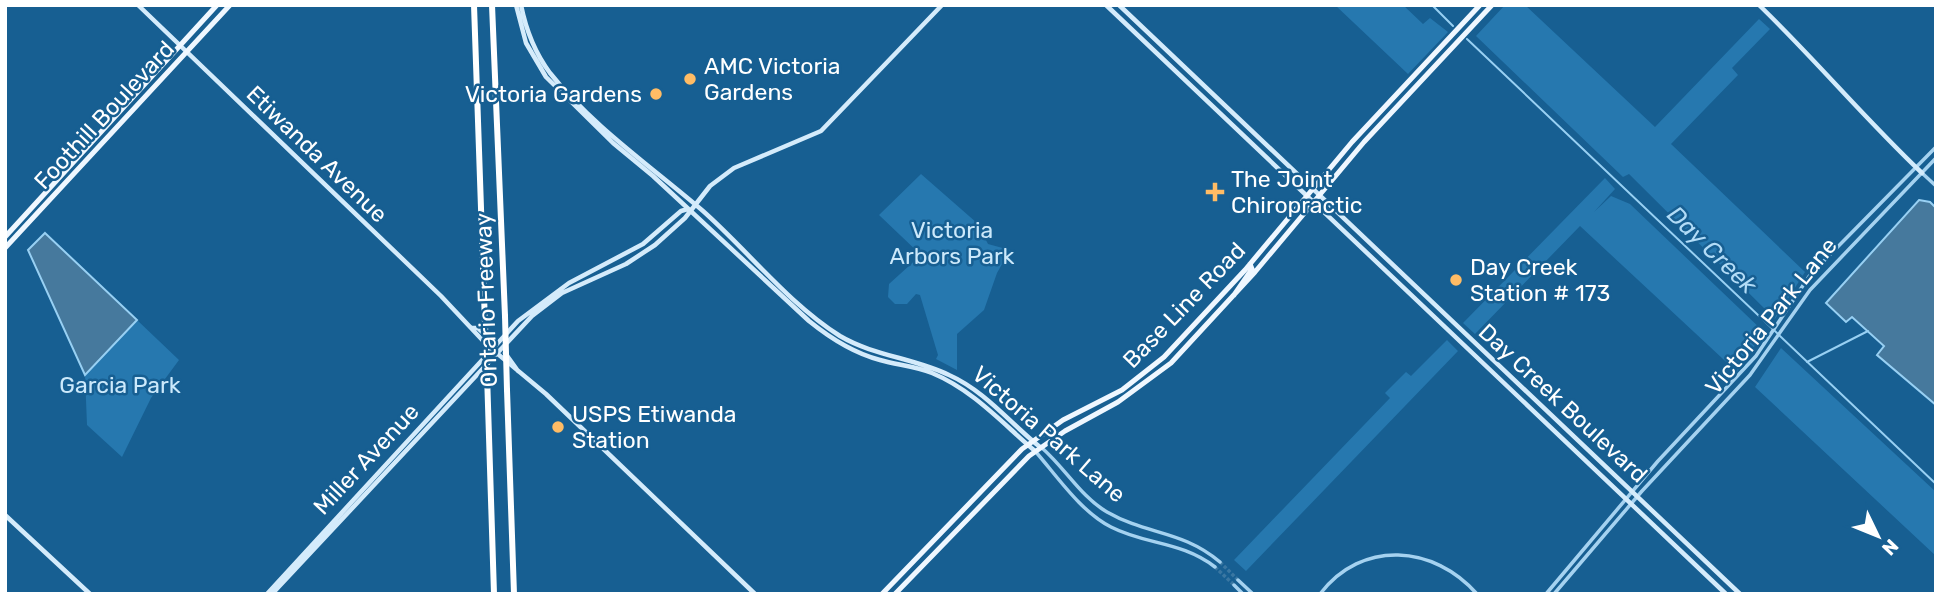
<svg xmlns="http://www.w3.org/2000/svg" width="1941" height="599" viewBox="0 0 1941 599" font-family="Rubik,sans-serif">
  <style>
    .green { fill: #2678af }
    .water { fill: #46799d; stroke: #98d0f3; stroke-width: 2 }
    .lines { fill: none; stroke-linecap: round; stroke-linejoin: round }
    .stream { stroke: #98d0f3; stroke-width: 2 }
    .tertiary-tunnel { stroke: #3a77a2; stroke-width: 3.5; stroke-dasharray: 3.5 2; stroke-linecap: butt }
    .tertiary { stroke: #a5d2f0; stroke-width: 3.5 }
    .secondary { stroke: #d4ebfb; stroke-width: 4.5 }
    .primary { stroke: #eff7ff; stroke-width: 5 }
    .motorway { stroke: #fff; stroke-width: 6 }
    .motorway-bridge { stroke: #fff; stroke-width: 6 }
    .poi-dot { fill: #ffbc65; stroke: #175f92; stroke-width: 2.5 }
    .labels { text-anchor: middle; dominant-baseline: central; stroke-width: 5; stroke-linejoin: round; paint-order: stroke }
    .poi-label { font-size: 23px; fill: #fff; stroke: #175f92; text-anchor: start }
    .street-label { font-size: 23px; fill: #fff; stroke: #175f92 }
    .park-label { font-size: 23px; fill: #cce9fb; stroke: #175f92 }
    .water-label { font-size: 24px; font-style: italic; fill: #b2dcf7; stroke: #175f92 }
  </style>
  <rect width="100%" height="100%" fill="#175f92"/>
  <path class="green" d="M1335,5h68l20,19 7,-6 18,14 -40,42z
    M1505,5h20l130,122 104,-108 11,10 -38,39 6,7 -67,69 134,128 -30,47 -146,-145 -6,3 -147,-141z
    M921,174l56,49 11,21 22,6 -13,23 -13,37 -27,24v36l-21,-11 2,-4 -18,-60 -4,-1 -9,10h-12l-7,-7 1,-13 32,-29 -42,-40z
    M1605,178l10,11 -21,23 17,-16 19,8 134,128 -27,40 -157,-146 -105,108 -12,-11z
    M137,320l42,40 -28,38 -29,59 -35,-32 -2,-50z
    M1447,340l11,11 -212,220 -12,-11 156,-162 -5,-5 21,-21 5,4z
    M1781,348l155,144v64l-181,-169z"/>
  <path class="water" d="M1919,200l11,2 6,6v197l-59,-50 7,-9 -32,-29 -6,5 -20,-19z
    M45,233l92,87 -52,55 -57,-125z"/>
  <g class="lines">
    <path class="stream" d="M1432,5l21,21
      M1467,39l469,445
      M1807,362l61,-31"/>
    <path class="tertiary-tunnel" d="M1220,562l18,18
      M1215,567l19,18"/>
    <path class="tertiary" d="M1922,173l14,13
      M1042,448c23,20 39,49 65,64 40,23 75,18 113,50
      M1035,451c22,25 46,61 76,76 35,18 70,14 104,40
      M1238,580l15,14
      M1234,585l9,9
      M1320,594c42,-55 114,-49 157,0
      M1546,594l112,-133 98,-105 54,-81 126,-128
      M1554,594l88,-103 108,-116 60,-85 126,-132"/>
    <path class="secondary" d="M138,5l303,291 46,49 59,49 209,200
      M516,5l10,38 20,34 67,66 40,33 156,145c21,17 44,32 71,39 17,5 35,6 52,13 41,17 70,50 103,78
      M521,5c5,25 14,48 29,68 41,52 103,95 153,138 46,41 85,92 137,125 34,20 74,22 109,39 36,16 61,48 91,72
      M1106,5l620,589
      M1119,5l621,589
      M1759,5c56,54 106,114 163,168
      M472,328h6l18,17
      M505,353l13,18
      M5,515l85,79
      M267,594l251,-273 51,-38 74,-39 38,-33 7,-2
      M272,594l260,-278 30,-23 64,-29 29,-19 30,-27 25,-32 24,-18 87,-37 121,-126"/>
    <path class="primary" d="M5,237l212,-232
      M5,248l225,-243
      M1234,295l18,-26 -2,-5
      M882,594l140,-145 41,-29 59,-30 42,-33 81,-87 107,-128 128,-137
      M895,594l134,-138 36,-25 53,-29 53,-39 84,-91 109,-130 128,-137"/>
    <path class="motorway" d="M474,5l11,319
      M492,5l13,311
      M487,374l7,220
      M507,390l7,204"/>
    <path class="motorway-bridge" d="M505,316l2,74
      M485,324l2,50"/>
  </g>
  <g class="poi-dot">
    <circle cx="690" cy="79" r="7"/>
    <circle cx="656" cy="94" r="7"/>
    <path d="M1211.5 181.5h7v7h7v7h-7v7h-7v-7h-7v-7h7z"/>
    <circle cx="1456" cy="280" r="7"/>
    <circle cx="558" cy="427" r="7"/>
  </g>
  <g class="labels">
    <g class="poi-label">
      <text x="704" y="66">AMC Victoria<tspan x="704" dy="26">Gardens</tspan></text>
      <text x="642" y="94" text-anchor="end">Victoria Gardens</text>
      <text x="1231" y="179">The Joint<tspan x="1231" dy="26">Chiropractic</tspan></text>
      <text x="1470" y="267">Day Creek<tspan x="1470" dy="26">Station # 173</tspan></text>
      <text x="572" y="414">USPS Etiwanda<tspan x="572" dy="26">Station</tspan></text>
    </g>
    <g class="street-label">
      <text transform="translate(104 115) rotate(-47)">Foothill Boulevard</text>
      <text transform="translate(317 154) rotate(44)">Etiwanda Avenue</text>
      <text transform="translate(486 300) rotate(-92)">Ontario Freeway</text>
      <text transform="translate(1184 305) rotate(-46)">Base Line Road</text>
      <text transform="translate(1771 316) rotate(-51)">Victoria Park Lane</text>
      <text transform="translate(1563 403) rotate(43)">Day Creek Boulevard</text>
      <text transform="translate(1049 434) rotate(41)">Victoria Park Lane</text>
      <text transform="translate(366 459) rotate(-47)">Miller Avenue</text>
    </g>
    <g class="park-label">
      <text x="952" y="230">Victoria<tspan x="952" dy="26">Arbors Park</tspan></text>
      <text x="120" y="385">Garcia Park</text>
    </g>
    <g class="water-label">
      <text transform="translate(1712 250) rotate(44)">Day Creek</text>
    </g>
  </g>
  <rect width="1941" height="599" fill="none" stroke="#ffffff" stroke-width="14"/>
  <g transform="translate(1878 536) rotate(133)" stroke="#175f92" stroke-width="5" paint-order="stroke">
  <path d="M0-5L12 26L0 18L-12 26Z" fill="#ffffff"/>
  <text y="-10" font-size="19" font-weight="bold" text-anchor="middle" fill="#ffffff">N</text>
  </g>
</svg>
